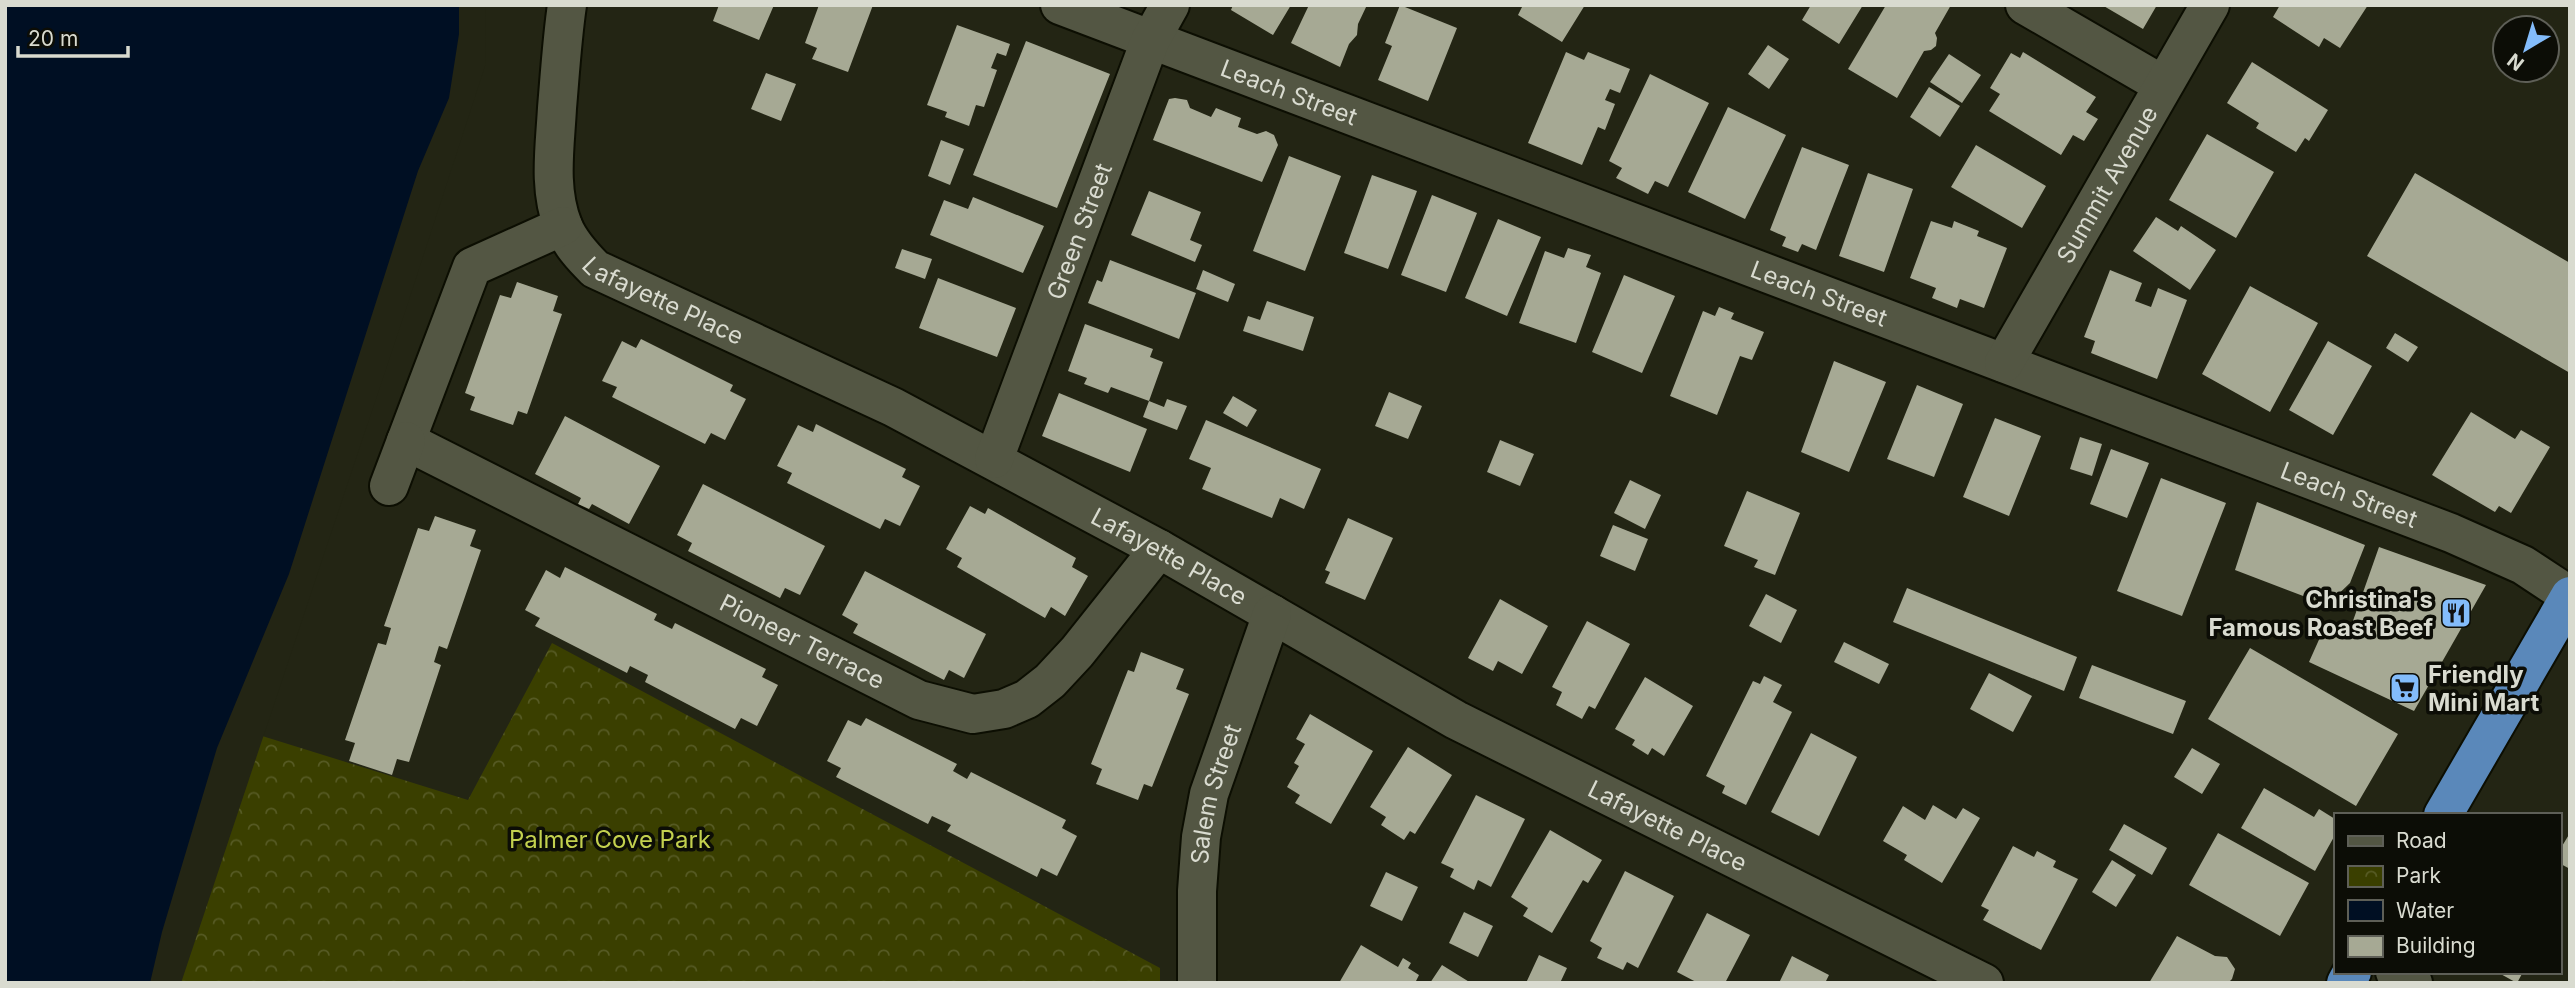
<svg xmlns="http://www.w3.org/2000/svg" width="2575" height="988" viewBox="0 0 2575 988" font-family="Inter,sans-serif">
  <style>
    .park { fill: url(#park-crowns) }
    .water { fill: #000f23 }
    .pier { fill: #232514 }
    .building { fill: #a6a994 }
    .lines { fill: none; stroke-linecap: round; stroke-linejoin: round }
    .street-casing { stroke: #0c0e02; stroke-width: 42 }
    .highway-casing { stroke: #0c0e02; stroke-width: 42 }
    .street { stroke: #535643; stroke-width: 38 }
    .highway { stroke: #5a88ba; stroke-width: 38 }
    .labels { text-anchor: middle; dominant-baseline: central; stroke-width: 7; stroke-linejoin: round; paint-order: stroke }
    .street-label { font-size: 24px; fill: #d9dbd0; stroke: #0c0d06 }
    .poi-label { font-size: 24px; font-weight: bold; fill: #d9dbd0; stroke: #0c0d06; text-anchor: end }
    .park-label { font-size: 24px; fill: #c3d04e; stroke: #0c0d06 }
  </style>
  <defs>
    <pattern id="park-crowns" width="20" height="18" patternUnits="userSpaceOnUse" patternTransform="scale(1.75)"><rect width="20" height="18" fill="#3a3f00"/><path d="M2 6a3 3 0 1 1 6 0M12 15a3 3 0 1 1 6 0" fill="none" stroke="#565a24"/></pattern>
  </defs>
  <rect width="100%" height="100%" fill="#232514"/>
  <path class="park" d="M552,643l608,325v15h-983l82,-248 209,65z"/>
  <path class="water" d="M5,5h476l-304,978h-172z"/>
  <path class="pier" d="M459,5h26l1,58 -79,243 -226,677h-31l12,-51 55,-184 72,-174 129,-403 31,-73 10,-64z"/>
  <path class="building" d="M719,5h55l-15,35 -46,-19z
    M819,5h54l-25,67 -36,-13 5,-11 -12,-5z
    M1233,5h58l-18,30 -42,-25z
    M1309,5h58l-9,19 -1,11 -8,9 -9,23 -49,-24z
    M1400,5l57,23 -29,73 -50,-21 14,-34 -7,-3z
    M1523,5h62l-23,37 -44,-27z
    M1811,5h52l-24,39 -37,-24z
    M1886,5h65l-16,28 2,5 -1,8 -5,4 -7,1 -27,47 -49,-29z
    M2102,5h55l-14,24z
    M2280,5h88l-28,43 -16,-10 -5,9 -46,-30z
    M957,25l53,19 -4,12 -9,-3 -6,15 6,2 -13,37 -8,-2 -7,21 -24,-9 2,-5 -20,-7z
    M1026,41l84,33 -53,134 -84,-33z
    M1768,45l21,14 -20,30 -21,-15z
    M1566,52l18,8 4,-8 42,17 -10,24 -10,-4 -5,11 10,4 -10,26 -7,-3 -16,38 -54,-22z
    M2023,52l73,45 -10,15 12,7 -14,22 -11,-6 -12,20 -72,-44 11,-17 -10,-6 21,-35 9,5z
    M1949,54l32,21 -19,28 -32,-21z
    M2252,62l76,48 -19,31 -4,-3 -9,14 -40,-24 3,-5 -32,-20z
    M766,73l30,11 -15,37 -30,-12z
    M1650,74l59,29 -41,84 -13,-6 -7,13 -32,-16 6,-10 -13,-7z
    M1929,87l31,19 -20,31 -30,-20z
    M1175,98l12,2 3,8 21,9 5,-9 25,10 -3,9 19,7 9,-3 8,4 4,10 -16,37 -109,-42 16,-41z
    M1728,107l58,28 -41,84 -57,-27z
    M2207,134l67,38 -38,66 -67,-38z
    M941,140l23,9 -14,36 -22,-9z
    M1976,145l70,41 -24,42 -71,-41z
    M1802,147l47,18 -33,85 -14,-6 -4,8 -16,-6 4,-9 -16,-7z
    M1289,156l52,20 -36,95 -52,-20z
    M1868,173l45,16 -29,83 -45,-16z
    M2415,173l155,90v110l-203,-117z
    M1372,175l45,16 -29,78 -44,-16z
    M1149,191l52,21 -11,28 12,5 -7,17 -64,-27z
    M1432,195l45,18 -31,79 -45,-17z
    M973,197l71,29 -21,47 -93,-38 14,-35 24,9z
    M2156,217l22,14 3,-5 35,24 -26,40 -57,-39z
    M1498,219l43,18 -34,79 -42,-18z
    M1931,221l21,7 2,-7 25,10 -2,5 30,12 -23,60 -24,-9 -3,9 -25,-10 4,-10 -26,-10z
    M1568,248l23,7 -5,12 15,6 -25,70 -57,-20 26,-72 19,7z
    M902,249l30,10 -7,20 -30,-11z
    M1110,260l86,33 -17,46 -91,-36 9,-23 5,2z
    M1203,270l32,14 -7,18 -32,-13z
    M2110,270l32,13 -7,18 16,6 7,-19 29,12 -30,79 -66,-26 4,-12 -11,-4z
    M1624,275l51,21 -33,77 -50,-21z
    M938,278l78,30 -19,49 -78,-29z
    M517,282l41,14 -5,15 9,3 -35,100 -9,-3 -5,14 -43,-15 5,-13 -10,-4 35,-98 11,3z
    M2250,286l68,37 -48,89 -68,-38z
    M1267,301l47,16 -11,34 -60,-20 5,-15 12,4z
    M1719,307l15,6 -3,6 33,13 -12,28 -12,-4 -23,59 -47,-19 33,-85 12,5z
    M1085,324l68,25 -3,8 13,5 -14,39 15,6 3,-8 20,7 -10,24 -34,-13 6,-16 -38,-14 -3,6 -24,-9 3,-6 -19,-7z
    M2395,333l23,14 -10,15 -22,-14z
    M641,339l92,46 -3,6 16,8 -21,41 -14,-7 -6,11 -93,-47 5,-10 -15,-6 20,-40 14,7z
    M2328,341l44,25 -39,69 -44,-25z
    M1834,361l52,21 -37,90 -48,-20z
    M1917,385l46,19 -29,73 -47,-18z
    M1389,392l33,14 -14,33 -33,-13z
    M1059,393l88,36 -17,43 -88,-36z
    M1233,396l24,14 -10,17 -24,-14z
    M2471,412l44,27 6,-9 29,17 -39,66 -12,-7 -4,6 -63,-37z
    M565,416l95,50 -31,58 -37,-20 -3,5 -11,-5 3,-6 -46,-24z
    M1995,418l46,18 -32,80 -46,-19z
    M1206,420l115,49 -17,40 -24,-11 -8,20 -70,-29 9,-21 -22,-9z
    M816,424l90,45 -4,8 18,9 -20,40 -15,-7 -5,10 -93,-46 5,-10 -15,-7 21,-41 15,7z
    M2080,437l22,7 -10,32 -22,-7z
    M1500,440l34,14 -14,32 -33,-14z
    M2111,449l38,14 -22,55 -37,-14z
    M2161,478l65,25 -44,113 -65,-25z
    M1630,480l31,15 -16,34 -31,-16z
    M703,484l122,62 -25,49 -15,-7 -5,10 -92,-47 4,-8 -15,-8z
    M1747,491l53,22 -25,62 -21,-8 4,-7 -34,-14z
    M2257,502l108,43 -15,38 -23,22 -92,-35z
    M970,506l15,8 3,-6 88,50 -4,9 16,9 -23,40 -14,-9 -6,11 -88,-51 5,-9 -16,-9z
    M435,516l41,14 -6,16 11,4 -34,99 -8,-3 -5,16 7,3 -32,97 -12,-3 -5,16 -43,-14 6,-18 -10,-3 33,-97 8,2 5,-17 -7,-2 34,-98 11,3z
    M1348,518l45,20 -28,62 -40,-17 5,-11 -5,-2z
    M1613,525l35,14 -13,32 -35,-15z
    M2379,547l107,38 -72,126 -105,-49 17,-38 22,11z
    M565,567l92,47 -3,6 18,9 3,-6 91,46 -4,8 16,8 -21,41 -16,-8 -6,11 -90,-47 3,-7 -18,-9 -3,7 -92,-47 5,-8 -15,-8 21,-40 14,8z
    M865,571l121,63 -22,44 -15,-8 -5,10 -91,-47 5,-9 -16,-9z
    M1907,588l170,69 -13,34 -171,-69z
    M1766,594l31,16 -16,33 -32,-17z
    M1500,599l48,27 -26,48 -24,-13 -5,10 -25,-13z
    M1587,621l43,23 -35,65 -6,-3 -7,13 -26,-14 6,-13 -10,-5z
    M1844,642l45,22 -10,20 -45,-22z
    M2250,648l148,86 -42,72 -148,-87z
    M1141,652l43,17 -8,20 13,5 -37,93 -8,-3 -6,16 -42,-16 6,-15 -11,-5 37,-94 6,2z
    M2092,665l94,36 -13,33 -94,-36z
    M1989,673l43,23 -19,36 -43,-23z
    M1764,676l18,9 -9,17 19,10 -46,93 -24,-12 3,-7 -19,-10 47,-95 7,3z
    M1645,677l48,29 -29,50 -12,-8 -4,7 -16,-10 3,-5 -20,-11z
    M1310,714l63,37 -42,73 -36,-21 5,-8 -13,-8 12,-21 -5,-3 11,-19 -9,-5z
    M866,718l91,46 -4,7 14,8 4,-7 95,48 -4,8 15,8 -20,40 -16,-8 -4,9 -90,-46 4,-6 -19,-9 -4,8 -92,-47 5,-9 -14,-7 21,-41 13,6z
    M1811,733l46,24 -38,79 -48,-24z
    M1408,747l44,28 -37,59 -5,-3 -6,9 -23,-15 5,-8 -16,-10z
    M2192,748l28,16 -18,30 -28,-17z
    M2264,788l50,29 5,-8 16,10v16l-20,36 -74,-43z
    M1476,795l49,24 -34,68 -13,-7 -4,10 -24,-13 4,-8 -13,-6z
    M1933,805l23,14 7,-11 17,10 -38,65 -38,-23 3,-5 -24,-14 20,-35 22,14z
    M2124,824l43,24 -15,27 -43,-25z
    M1550,830l52,30 -14,23 -5,-3 -31,53 -29,-17 5,-8 -17,-11z
    M2218,833l91,50 -29,53 -91,-51z
    M2570,833v36l-11,-6v-12z
    M2013,846l21,11 3,-6 19,10 -3,6 25,12 -37,71 -58,-30 6,-10 -8,-4z
    M2112,860l24,15 -20,32 -24,-15z
    M1625,871l49,25 -36,72 -11,-6 -4,8 -26,-12 5,-10 -12,-7z
    M1386,872l32,15 -16,34 -32,-15z
    M1464,912l29,14 -15,31 -29,-14z
    M1707,913l43,22 -25,48h-27l-21,-11z
    M2177,936l38,20 12,1 8,12 -3,10 -4,4h-79z
    M1361,945l37,22 5,-9 8,5 -3,5 11,7 -4,8h-76z
    M1539,955l28,13 -7,15h-34z
    M1792,956l37,19 -4,8h-46z
    M1442,965l29,18h-41z
    M2497,972h26l-6,11z"/>
  <g class="lines">
    <g class="street-casing">
      <g id="street">
        <path id="s1" d="M567,5c-5,34 -7,68 -10,103 -2,39 -9,80 6,118 7,17 19,30 32,43l298,138 266,142 297,171 528,263"/>
        <path id="s2" d="M1060,5l1391,528 72,32 47,31"/>
        <path d="M2025,5l138,80"/>
        <path id="s3" d="M563,226l-91,41 -66,174 513,259 54,14 31,-5 23,-10 23,-18 27,-29 82,-103"/>
        <path id="s4" d="M2004,363l206,-358"/>
        <path id="s5" d="M994,459l156,-418 20,-36"/>
        <path d="M389,486l17,-45"/>
        <path d="M2395,972l18,11"/>
        <path id="s6" d="M1197,983v-92l4,-54 8,-43 63,-180"/>
      </g>
    </g>
    <g class="highway-casing">
      <path id="highway" d="M2443,815l127,-219
        M2346,983l6,-11"/>
    </g>
    <use href="#street" class="street"/>
    <use href="#highway" class="highway"/>
  </g>
  <defs>
    <g id="restaurant-square" transform="scale(1.575)"><rect x="-9" y="-9" width="18" height="18" rx="4" fill="#83bcfb" stroke="#0c0d06"/><path d="M-5-6h1v4h1v-4h1v4h1v-4h1v5L-1.5 .5V6h-2V.5L-5-1ZM5-6V6H3V1.5H1.5Q1.5-4 5-6Z" fill="#111"/></g>
    <g id="supermarket-square" transform="scale(1.575)"><rect x="-9" y="-9" width="18" height="18" rx="4" fill="#83bcfb" stroke="#0c0d06"/><path d="M-6-5.5h2.5l.6 2H6L4.5 2H-2.5L-4.4-4H-6ZM-1.5 3.2a1.3 1.3 0 1 0 .1 0ZM3 3.2a1.3 1.3 0 1 0 .1 0Z" fill="#111"/></g>
  </defs>
  <g fill-rule="evenodd">
    <use href="#restaurant-square" x="2456" y="613"/>
    <use href="#supermarket-square" x="2405" y="688"/>
  </g>
  <g class="labels">
    <g class="street-label">
      <text stroke="none"><textPath href="#s2" startOffset="245">Leach Street</textPath></text>
      <text stroke="none"><textPath href="#s4" startOffset="206">Summit Avenue</textPath></text>
      <text stroke="none"><textPath href="#s5" startOffset="243">Green Street</textPath></text>
      <text stroke="none"><textPath href="#s2" startOffset="812">Leach Street</textPath></text>
      <text stroke="none"><textPath href="#s1" startOffset="352">Lafayette Place</textPath></text>
      <text stroke="none"><textPath href="#s2" startOffset="1379">Leach Street</textPath></text>
      <text stroke="none"><textPath href="#s1" startOffset="919">Lafayette Place</textPath></text>
      <text stroke="none"><textPath href="#s3" startOffset="730">Pioneer Terrace</textPath></text>
      <text stroke="none"><textPath href="#s6" startOffset="191">Salem Street</textPath></text>
      <text stroke="none"><textPath href="#s1" startOffset="1486">Lafayette Place</textPath></text>
    </g>
    <g class="poi-label">
      <text x="2433" y="599">Christina's<tspan x="2433" dy="28">Famous Roast Beef</tspan></text>
      <text x="2428" y="674" text-anchor="start">Friendly<tspan x="2428" dy="28">Mini Mart</tspan></text>
    </g>
    <g class="park-label">
      <text x="610" y="839">Palmer Cove Park</text>
    </g>
  </g>
  <rect width="2575" height="988" fill="none" stroke="#d9dbd0" stroke-width="14"/>
  <rect x="2334" y="813" width="228" height="161" fill="#0c0d06" stroke="#5e5f57" stroke-width="2"/>
  <rect x="2348" y="836" width="35" height="10" fill="#535643" stroke="#5e5f57" stroke-width="2"/>
  <text x="2396" y="848" font-size="21" fill="#d9dbd0">Road</text>
  <rect x="2348" y="866" width="35" height="21" fill="url(#park-crowns)" stroke="#5e5f57" stroke-width="2"/>
  <text x="2396" y="883" font-size="21" fill="#d9dbd0">Park</text>
  <rect x="2348" y="900" width="35" height="21" fill="#000f23" stroke="#5e5f57" stroke-width="2"/>
  <text x="2396" y="918" font-size="21" fill="#d9dbd0">Water</text>
  <rect x="2348" y="936" width="35" height="21" fill="#a6a994" stroke="#5e5f57" stroke-width="2"/>
  <text x="2396" y="953" font-size="21" fill="#d9dbd0">Building</text>
  <g transform="translate(2526 49) rotate(218)"><circle r="33" fill="#0c0d06" stroke="#5e5f57" stroke-width="2"/>
  <path d="M0-5L12 26L0 18L-12 26Z" fill="#83bcfb"/>
  <text y="-10" font-size="19" font-weight="bold" text-anchor="middle" fill="#d9dbd0">N</text>
  </g>
  <path d="M18 46v10h110v-10" fill="none" stroke="#d9dbd0" stroke-width="3.5"/>
  <text x="28" y="46" font-size="21" fill="#d9dbd0" stroke="#0c0d06" stroke-width="5" paint-order="stroke">20 m</text>
</svg>
